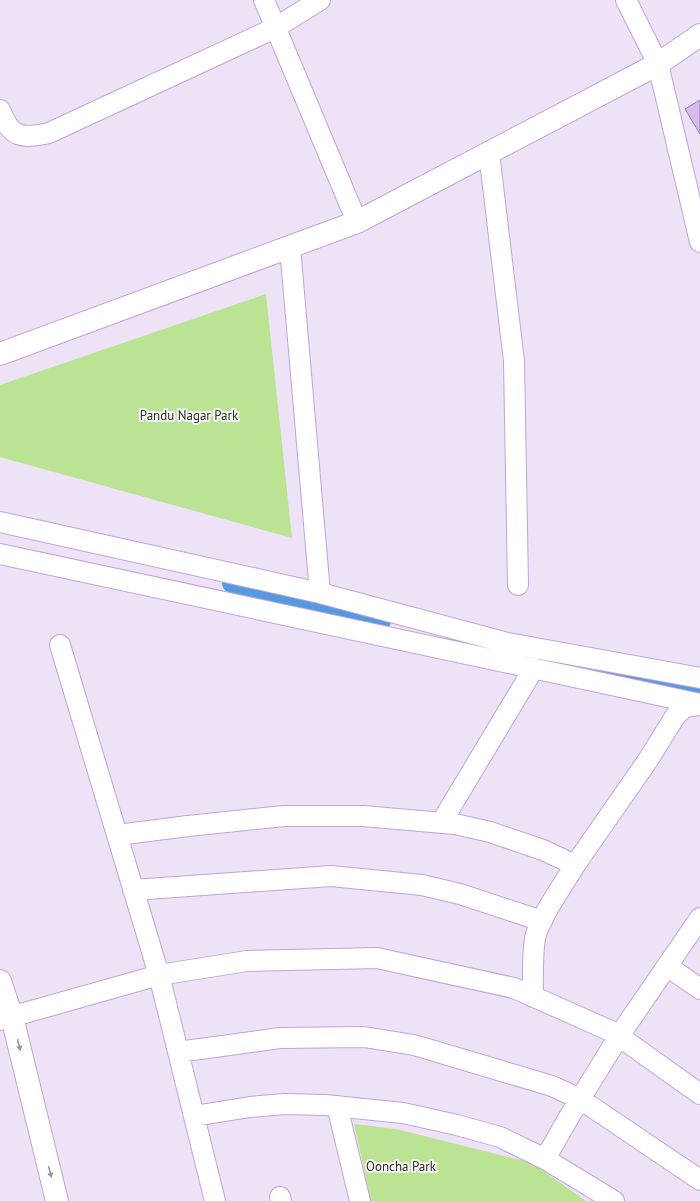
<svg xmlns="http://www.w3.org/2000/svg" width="700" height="1201" viewBox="0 0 700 1201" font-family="'PT Sans',sans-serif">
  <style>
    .green { fill: #bae393 }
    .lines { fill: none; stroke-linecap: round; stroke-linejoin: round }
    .canal { stroke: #559ae1; stroke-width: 20 }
    .building { fill: #dabbf0; stroke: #967aab }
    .street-casing { stroke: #c1a4d7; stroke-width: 22 }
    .secondary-casing { stroke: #c1a4d7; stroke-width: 24 }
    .street { stroke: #fff; stroke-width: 20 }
    .secondary { stroke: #fff; stroke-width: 22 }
    .oneway { fill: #9a959d }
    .labels { text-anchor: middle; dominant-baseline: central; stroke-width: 4; stroke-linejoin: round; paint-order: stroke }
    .park-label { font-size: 13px; fill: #253612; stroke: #f8f2fd }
  </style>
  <rect width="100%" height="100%" fill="#eee2f7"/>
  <path class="green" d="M266,294l26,244 -292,-81v-72z
    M354,1124l42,5 136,34 54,38h-215z"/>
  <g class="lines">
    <path class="canal" d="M232,583l150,36
      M606,670l94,21"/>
  </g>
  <path class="building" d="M700,100v34l-15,-25z"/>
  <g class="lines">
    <g class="street-casing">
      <path id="street" d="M264,0l93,222
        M626,0l32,64 42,178
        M0,110c11,28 21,29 49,23l226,-105 45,-28
        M489,153l25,208 4,224
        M290,247l30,346
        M0,522l320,71 188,50 192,35
        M0,554l700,150
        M60,645l99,330 56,226
        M441,823l93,-155
        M117,835l71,-9 96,-10h79l92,8 35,8 53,18 32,15c-11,19 -36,53 -40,73 -3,19 -2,40 -2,59
        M575,865l73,-105 28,-45 9,-8 15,-2
        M133,890l198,-14 91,9 38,9 82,27
        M667,966l33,23
        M0,1020l159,-45 88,-14 130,-3 137,30 99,44 87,62
        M178,1052l102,-14 84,-1 50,8 138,41 28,13 120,81
        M337,1106l23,95
        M194,1116l56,-9 35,-3 40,1 78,8 54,12 43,12 45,22
        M280,1197l1,4
        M614,1201l-69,-42 24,-42 50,-81 81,-118"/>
    </g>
    <g class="secondary-casing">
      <path id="secondary" d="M0,354l357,-132 301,-158 42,-29
        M0,981l12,36 45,184"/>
    </g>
    <use href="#street" class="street"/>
    <use href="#secondary" class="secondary"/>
  </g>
  <defs><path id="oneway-solid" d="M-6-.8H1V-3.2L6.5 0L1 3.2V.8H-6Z"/></defs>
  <g class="oneway">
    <use href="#oneway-solid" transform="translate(19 1045) rotate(76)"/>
    <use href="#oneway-solid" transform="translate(50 1172) rotate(76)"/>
  </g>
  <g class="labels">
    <g class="park-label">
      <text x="189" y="415">Pandu Nagar Park</text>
      <text x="401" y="1166">Ooncha Park</text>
    </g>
  </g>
</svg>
